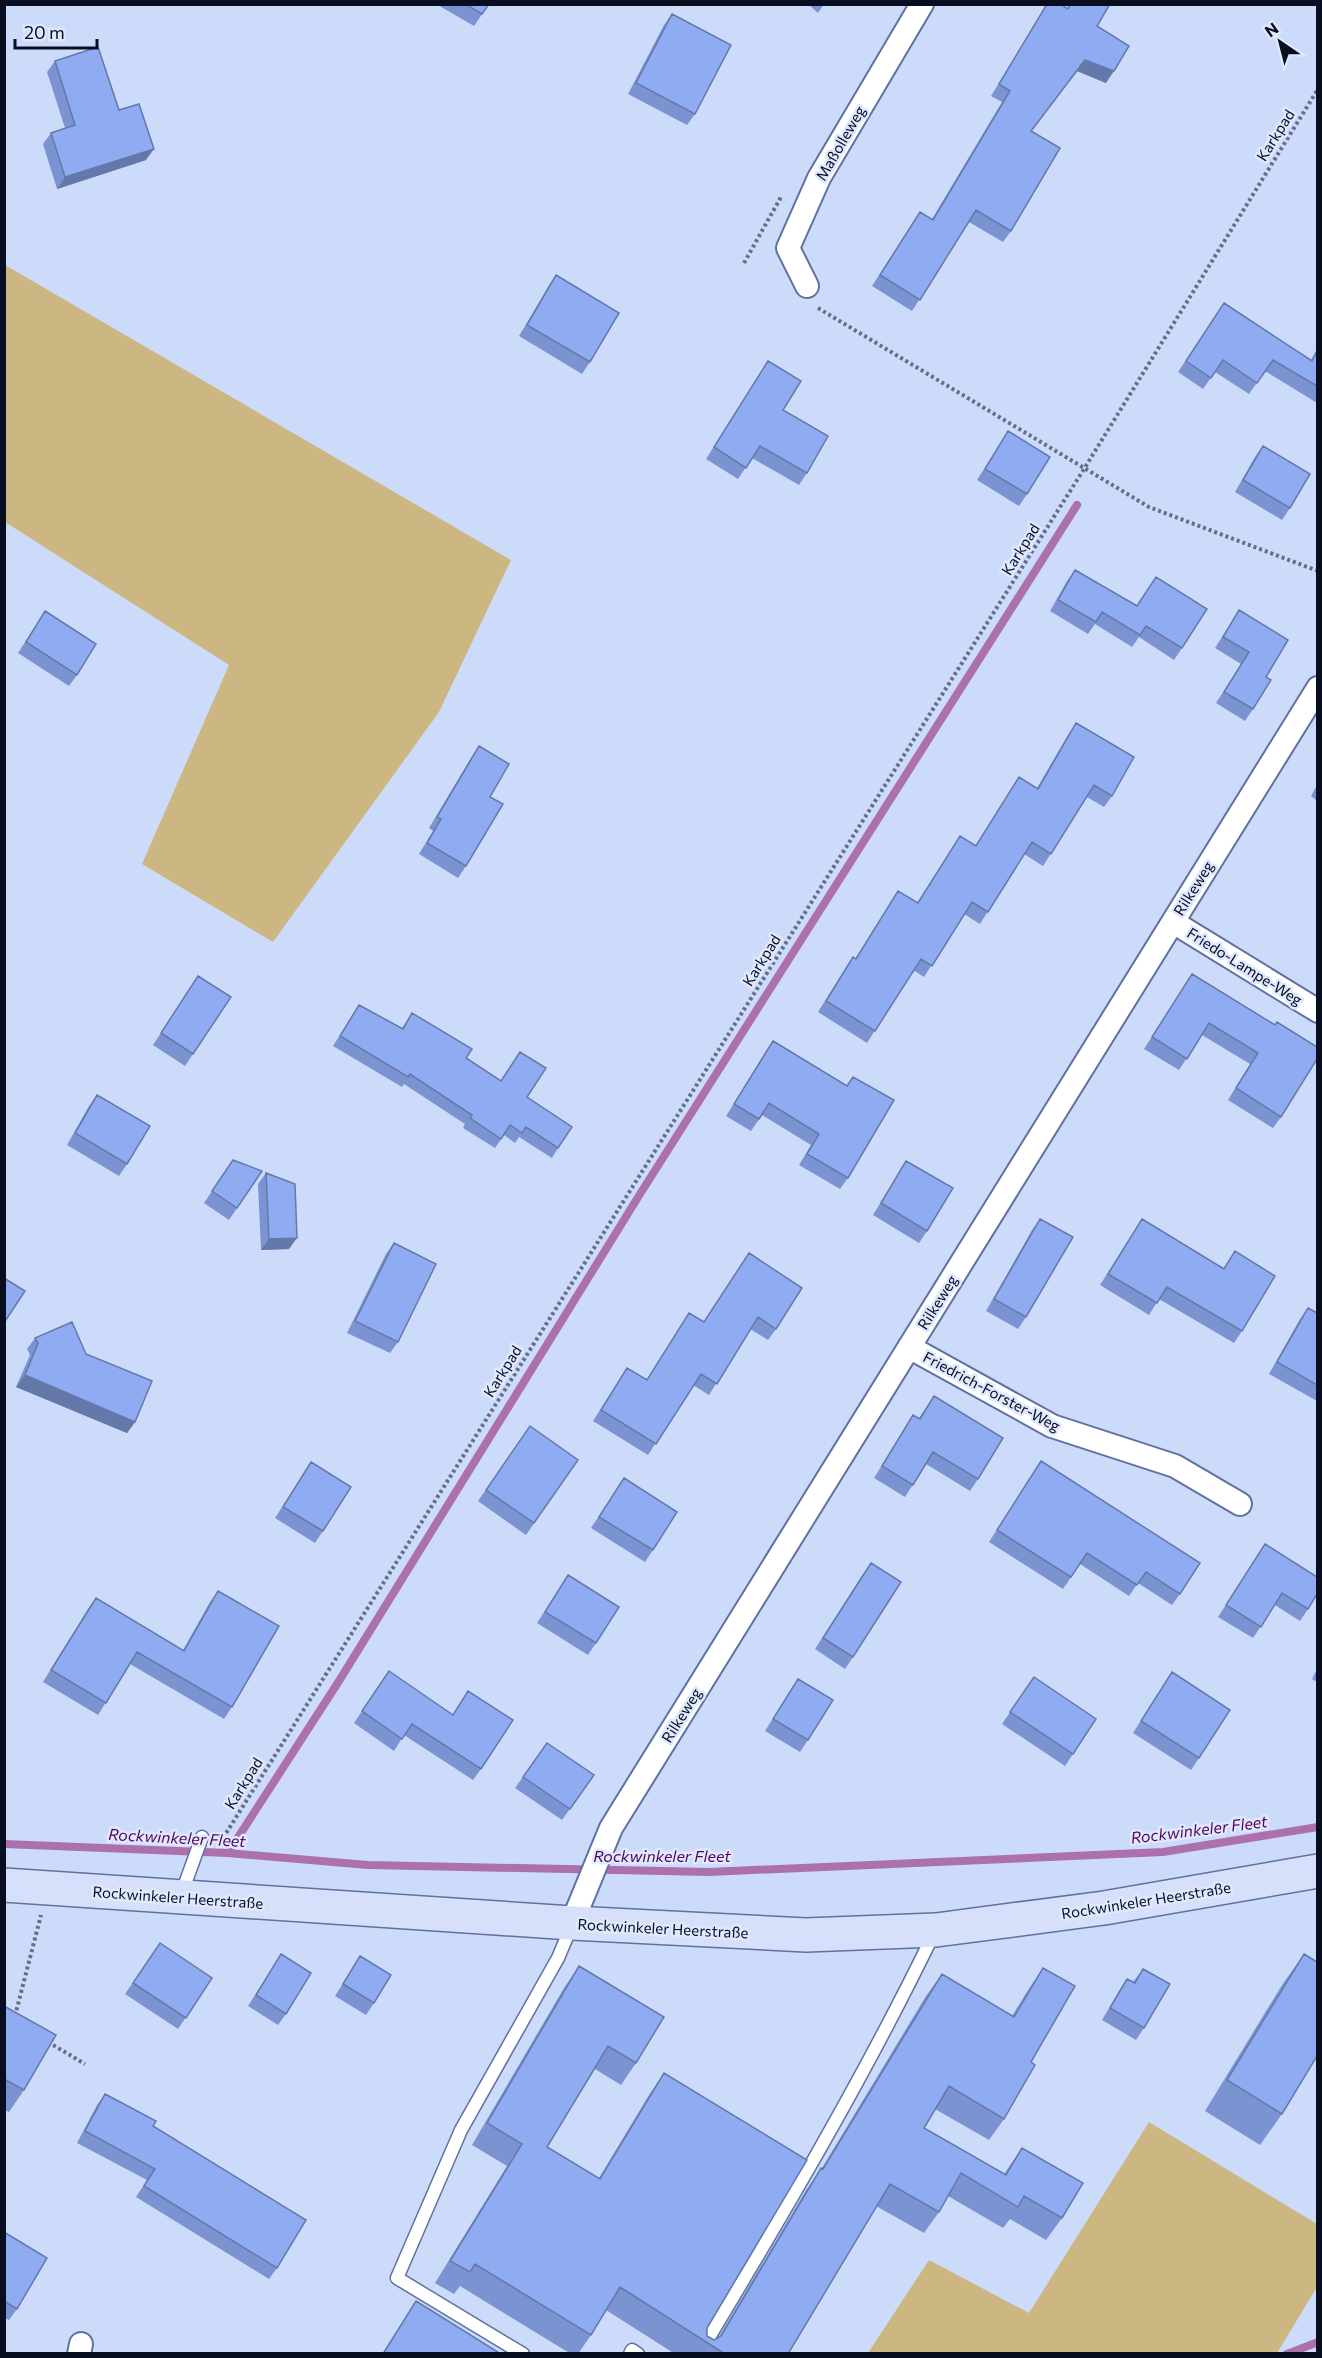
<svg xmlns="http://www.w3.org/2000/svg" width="1322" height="2358" viewBox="0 0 1322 2358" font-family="Commissioner,sans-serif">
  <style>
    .green { fill: #ccb682 }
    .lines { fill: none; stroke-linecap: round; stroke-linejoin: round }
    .stream { stroke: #ac71ac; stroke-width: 8 }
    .lane-casing { stroke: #5e71a1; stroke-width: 15 }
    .street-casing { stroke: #5e71a1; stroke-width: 26 }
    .secondary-casing { stroke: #5e71a1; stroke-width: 36 }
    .path { stroke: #646e86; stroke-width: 4; stroke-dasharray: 3 3; stroke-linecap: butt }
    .lane { stroke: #fff; stroke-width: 12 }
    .street { stroke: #fff; stroke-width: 22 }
    .secondary { stroke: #d6e0fb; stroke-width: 33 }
    .wall { fill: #7b94d1 }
    .shaded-wall { fill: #6478aa }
    .building { fill: #8facf3; stroke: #6478aa; stroke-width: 1.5 }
    .labels { text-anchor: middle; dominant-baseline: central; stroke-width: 5; stroke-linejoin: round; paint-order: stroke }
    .street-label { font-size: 15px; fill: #080e20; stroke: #dfe8fe }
    .water-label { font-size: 16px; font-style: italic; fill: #530655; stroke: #dfe8fe }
  </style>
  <rect width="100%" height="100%" fill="#cddbfb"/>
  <path class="green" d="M5,265l506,295 -72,152 -166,230 -131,-78 87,-199 -224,-143z
    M1149,2122l168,102v63l-40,66h-409l61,-93 100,53z"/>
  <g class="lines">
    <path class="stream" d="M4,1844l224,9 140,12 341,7 454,-20 155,-25
      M228,1853l111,-172 301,-487 437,-689
      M1287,2354l31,-12"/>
    <g class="lane-casing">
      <path id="lane" d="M181,1895l21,-58
        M523,2354l-126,-76 64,-148 97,-172 14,-33
        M630,2354l2,-4 6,4
        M699,2354c83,-138 165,-276 235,-421"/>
    </g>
    <g class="street-casing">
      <path id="street" d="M807,286l-19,-38 31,-70 103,-174
        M1173,922l145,89
        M909,1347l143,79 123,40 65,38
        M572,1923l39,-95 707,-1140
        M79,2354l2,-10"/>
    </g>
    <g class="secondary-casing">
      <path id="secondary" d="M4,1885l568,38 234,12 130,-5 168,-22 214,-37"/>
    </g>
    <path class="path" d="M744,263l37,-66
      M818,308l331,199 169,64
      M223,1838l861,-1369 234,-380
      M15,2016l26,-101
      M48,2042l37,22"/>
    <use href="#lane" class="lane"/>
    <use href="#street" class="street"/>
    <use href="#secondary" class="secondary"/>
  </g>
  <path class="wall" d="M436,4h53l-15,22z
    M808,4h16l-6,9z
    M1047,4h13l7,4 2,-4h41l-13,22 9,57 -29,-12 -46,61 -20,99 -8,11 -34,-20 -57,89 -40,-25 48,-74 12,7 70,-117 -11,-6z
    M672,14l23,100 -8,11 -59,-31 36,-69z
    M55,61l64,49 27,50 -89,29 -14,-45 8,-11 14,-5 -18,-56z
    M556,275l34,87 -8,12 -63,-38 29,-49z
    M1224,303l87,57 6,-11v54l-52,-32 -16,23 -34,-22 -12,17 -25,-17z
    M768,361l15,49 24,63 -8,12 -47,-27 -14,21 -32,-20z
    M1008,431l19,63 -8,12 -42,-26z
    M1263,446l27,62 -8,12 -47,-28 20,-35z
    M1075,570l62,35 19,-28 26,71 -8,12 -35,-23 -7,10 -37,-23 -7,10 -38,-23 17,-30z
    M1239,610l27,67 -13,32 -8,12 -29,-18 25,-39 -26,-16z
    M45,611l32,64 -8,11 -51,-33z
    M1076,723l36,73 -8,11 -17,-10 -44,69 -19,-12 -44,70 -16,-10 -40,63 -11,-7 -46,73 -49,-31 27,-43 8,-12 2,2 43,-68 19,12 43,-67 15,10 44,-69 18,11 31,-53z
    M479,746l11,51 -24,69 -8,12 -39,-24 14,-23 -4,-3 42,-70z
    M1317,785v16l-6,-5z
    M1192,974l83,51 6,92 -8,11 -45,-28 22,-36 -48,-29 -23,35 -35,-21z
    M198,976l-5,78 -8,12 -32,-21z
    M359,1005l43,23 10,-15 54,45 35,23 19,-29 7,45 31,51 -6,10 -33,-21 -4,6 -11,-8 -9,13 -32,-20 2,-4 -61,-40 -2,3 -69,-41z
    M773,1041l74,45 6,-9 -5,101 -8,11 -41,-24 12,-20 -49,-30 -11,16 -25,-15z
    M97,1095l30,69 -8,12 -52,-31 22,-39z
    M233,1160l29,11 -33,49 -25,-17z
    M906,1161l21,70 -8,12 -46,-28z
    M266,1173l23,76 -28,1 -3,-66z
    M1040,1219l-14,98 -8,12 -32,-18 46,-81z
    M1142,1219l81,50 12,-18 7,80 -8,12 -75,-44 -10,16 -49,-30z
    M394,1243l4,99 -8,11 -43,-20 39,-79z
    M749,1253l27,76 -8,11 -18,-11 -41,66 -16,-10 -45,70 -55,-34 34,-53 20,12 42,-67 15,9z
    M1308,1308l9,5v88l-48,-27 31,-55z
    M35,1338l100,84 -8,11 -111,-46 14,-32 -3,-6z
    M934,1396l44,83 -8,12 -44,-27 -21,33 -31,-19 39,-63 6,3z
    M530,1426l48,34 -52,75 -48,-34z
    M1041,1461l139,133 -8,11 -34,-22 -9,13 -49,-32 -17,25 -74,-47z
    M311,1462l12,69 -8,12 -40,-25z
    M624,1478l29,72 -8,12 -54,-34z
    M1265,1544l43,65 -8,12 -25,-16 -22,33 -35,-21z
    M863,1574l-10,83 -8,12 -30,-20z
    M568,1575l28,68 -8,12 -51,-32z
    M218,1591l14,116 -8,12 -94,-55 -32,51 -55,-33 45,-73 8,-11 87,52 27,-48z
    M1317,1669v13l-5,-3z
    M389,1671l92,98 -8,11 -69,-45 -10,16 -40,-28z
    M1172,1672l27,86 -8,12 -58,-37z
    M1034,1677l62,42 -31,47 -63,-42z
    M798,1679l10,61 -8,12 -35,-21z
    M547,1743l47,32 -32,45 -47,-32z
    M160,1943l52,35 -34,51 -53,-35z
    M281,1954l5,60 -8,11 -30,-19z
    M1304,1954l-22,160 -22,31 -55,-34 77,-126z
    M360,1956l14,47 -8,12 -31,-19z
    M579,1966l57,97 -15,22 -26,-16 -48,78 52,31 50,-83 15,-22 43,255v8l7,4 4,-2 88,-148 16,-22 104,-172 16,-22 70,42 16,-26 15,-22 -12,94 -27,57 -15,21 -54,-31 -11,19 80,46 18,-26 40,70 -16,22 -36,-21 -7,9 -55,-32 -9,16 -15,21 -48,-27 -88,148h-113l-69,-44 -15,25 -13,19h-7l-111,-68 -6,8 -19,-11 72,-117 -35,-21 92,-157z
    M1143,1969l1,59 -8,12 -34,-20 17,-29 8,-12 6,3z
    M4,2006l20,84 -15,22 -5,-2z
    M105,2094l48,32 124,142 -8,11 -133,-82 11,-17 -70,-37 20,-38z
    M4,2232l13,77 -8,11 -5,-2z
    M416,2301l85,53h-119z"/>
  <path class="shaded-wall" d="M1085,60l29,11 -8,12 -29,-12 -54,72z
    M154,149l-8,11 -89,29 8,-12z
    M297,1238l-8,11 -28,1 8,-11z
    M25,1375l110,47 -8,11 -111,-46z"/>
  <path class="building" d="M465,4h24l-7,10z
    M1047,4h13l8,5 2,-5h40l-13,22 32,20 -15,25 -29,-11 -54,71 29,17 -49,83 -35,-21 -56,90 -40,-25 40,-63 13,8 77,-129 -11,-7z
    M672,14l59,31 -36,69 -59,-31z
    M98,47l21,63 20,-6 15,45 -89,28 -14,-44 24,-8 -20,-64z
    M556,275l63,38 -29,49 -63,-37z
    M1224,303l88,58 5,-10v35l-44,-26 -16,23 -34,-23 -12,18 -25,-17z
    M768,361l33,20 -18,29 45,26 -21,37 -47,-27 -14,22 -32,-21z
    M1008,431l42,26 -23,37 -42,-25z
    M1263,446l47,28 -20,34 -47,-28z
    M1075,570l62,36 19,-29 51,32 -25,39 -36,-22 -6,9 -38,-23 -6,10 -38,-22z
    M1239,610l49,30 -22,37 5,3 -18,29 -29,-17 25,-40 -26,-15z
    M45,611l51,33 -19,31 -51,-33z
    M1076,723l58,34 -22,39 -18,-11 -43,69 -19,-12 -44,70 -16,-10 -40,64 -11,-7 -46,72 -49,-30 27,-44 3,2 42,-68 20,12 42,-67 16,10 43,-69 19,12z
    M479,746l30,18 -19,33 13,7 -37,62 -39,-23 14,-24 -4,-2z
    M1192,974l83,51 2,-3 40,25v12l-36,58 -45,-29 22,-35 -49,-30 -22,36 -35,-22z
    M198,976l33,21 -38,57 -32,-21z
    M359,1005l44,24 9,-16 60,36 -6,9 35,23 19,-29 26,16 -19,29 45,30 -14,21 -32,-21 -4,6 -12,-8 -9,14 -31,-21 2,-3 -62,-41 -2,3 -68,-41z
    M773,1041l74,45 6,-9 41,23 -46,78 -41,-24 12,-20 -50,-31 -10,16 -25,-15z
    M97,1095l53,31 -23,38 -52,-31z
    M233,1160l29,11 -25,37 -25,-17z
    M906,1161l47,27 -26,43 -46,-28z
    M266,1173l29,11 2,54 -28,1z
    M1040,1219l33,18 -47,80 -32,-18z
    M1142,1219l82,50 11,-18 40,25 -33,55 -75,-44 -10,16 -49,-29z
    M394,1243l42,21 -38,78 -43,-21z
    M749,1253l53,35 -26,41 -18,-12 -41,67 -16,-10 -45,70 -55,-34 26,-42 20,12 42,-67 15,9z
    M4,1278l21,13 -21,32z
    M1308,1308l9,5v72l-40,-23z
    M72,1322l14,32 66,27 -17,41 -110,-47 13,-32 -3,-5z
    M934,1396l69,42 -25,41 -45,-27 -20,33 -31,-19 31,-51 7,4z
    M530,1426l48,34 -44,63 -48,-33z
    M1041,1461l159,102 -20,31 -34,-22 -9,13 -50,-32 -16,24 -74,-47z
    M311,1462l40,25 -28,44 -40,-24z
    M624,1478l53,34 -24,38 -54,-33z
    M1265,1544l52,33v17l-9,15 -26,-16 -21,34 -35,-22z
    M871,1563l30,19 -48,75 -30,-19z
    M568,1575l51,32 -23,36 -51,-31z
    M218,1591l61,35 -47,81 -95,-55 -31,51 -55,-33 45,-72 88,53z
    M389,1671l64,44 15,-24 45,29 -32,49 -69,-45 -10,15 -40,-28z
    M1172,1672l58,38 -31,48 -58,-37z
    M1034,1677l62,42 -23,35 -63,-42z
    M798,1679l35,21 -25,40 -35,-21z
    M547,1743l47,32 -24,34 -47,-32z
    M160,1943l52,35 -26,40 -53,-35z
    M281,1954l30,19 -25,41 -30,-19z
    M1304,1954l13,8v94l-35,58 -55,-34z
    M360,1956l31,19 -17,28 -31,-19z
    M579,1966l85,51 -28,46 -28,-17 -61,101 53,32 64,-106 143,87 -100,168v8l7,4 7,-4 100,-168 2,1 119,-195 72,43 29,-49 32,18 -44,76 4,3 -31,54 -55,-33 -25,42 82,47 16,-27 61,35 -21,35 -38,-22 -6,11 -57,-34 -22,39 -49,-28 -102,170h-63l-105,-67 -29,48 -116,-71 -5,8 -20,-11 72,-117 -35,-21z
    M1143,1969l27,15 -26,44 -34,-20 17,-29 8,4z
    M4,2006l52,29 -32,55 -20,-11z
    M105,2094l51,27 -3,5 153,94 -29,48 -133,-82 11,-17 -70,-38z
    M4,2232l43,26 -30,51 -13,-8z
    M416,2301l85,53h-118z"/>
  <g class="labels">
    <g class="street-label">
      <text transform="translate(1275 135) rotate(-58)">Karkpad</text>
      <text transform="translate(840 143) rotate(-60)">Maßolleweg</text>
      <text transform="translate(1020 549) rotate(-58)">Karkpad</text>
      <text transform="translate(1193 888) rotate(-58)">Rilkeweg</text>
      <text transform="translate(761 960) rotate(-58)">Karkpad</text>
      <text transform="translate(1245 966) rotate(32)">Friedo-Lampe-Weg</text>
      <text transform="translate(937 1302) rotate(-58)">Rilkeweg</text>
      <text transform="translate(502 1371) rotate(-58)">Karkpad</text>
      <text transform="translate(992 1391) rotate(28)">Friedrich-Forster-Weg</text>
      <text transform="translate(681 1715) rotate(-58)">Rilkeweg</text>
      <text transform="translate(243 1783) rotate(-58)">Karkpad</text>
      <text transform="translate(178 1897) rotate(4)">Rockwinkeler Heerstraße</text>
      <text transform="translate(1146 1900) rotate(-9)">Rockwinkeler Heerstraße</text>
      <text transform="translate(663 1928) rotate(3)">Rockwinkeler Heerstraße</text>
    </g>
    <g class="water-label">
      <text transform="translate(1199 1829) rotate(-7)">Rockwinkeler Fleet</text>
      <text transform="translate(177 1837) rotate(3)">Rockwinkeler Fleet</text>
      <text x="662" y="1855">Rockwinkeler Fleet</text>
    </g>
  </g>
  <rect width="1322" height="2358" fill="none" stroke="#080e20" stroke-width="12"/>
  <g transform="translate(1280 42) rotate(325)" stroke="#dfe8fe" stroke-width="4.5" paint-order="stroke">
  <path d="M0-4.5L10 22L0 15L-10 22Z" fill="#080e20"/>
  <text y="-9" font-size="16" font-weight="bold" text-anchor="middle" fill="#080e20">N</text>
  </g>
  <path d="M15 39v9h82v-9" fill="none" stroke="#080e20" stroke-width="3"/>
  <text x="24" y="39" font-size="18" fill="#080e20" stroke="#dfe8fe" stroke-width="4.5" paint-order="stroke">20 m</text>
</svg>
